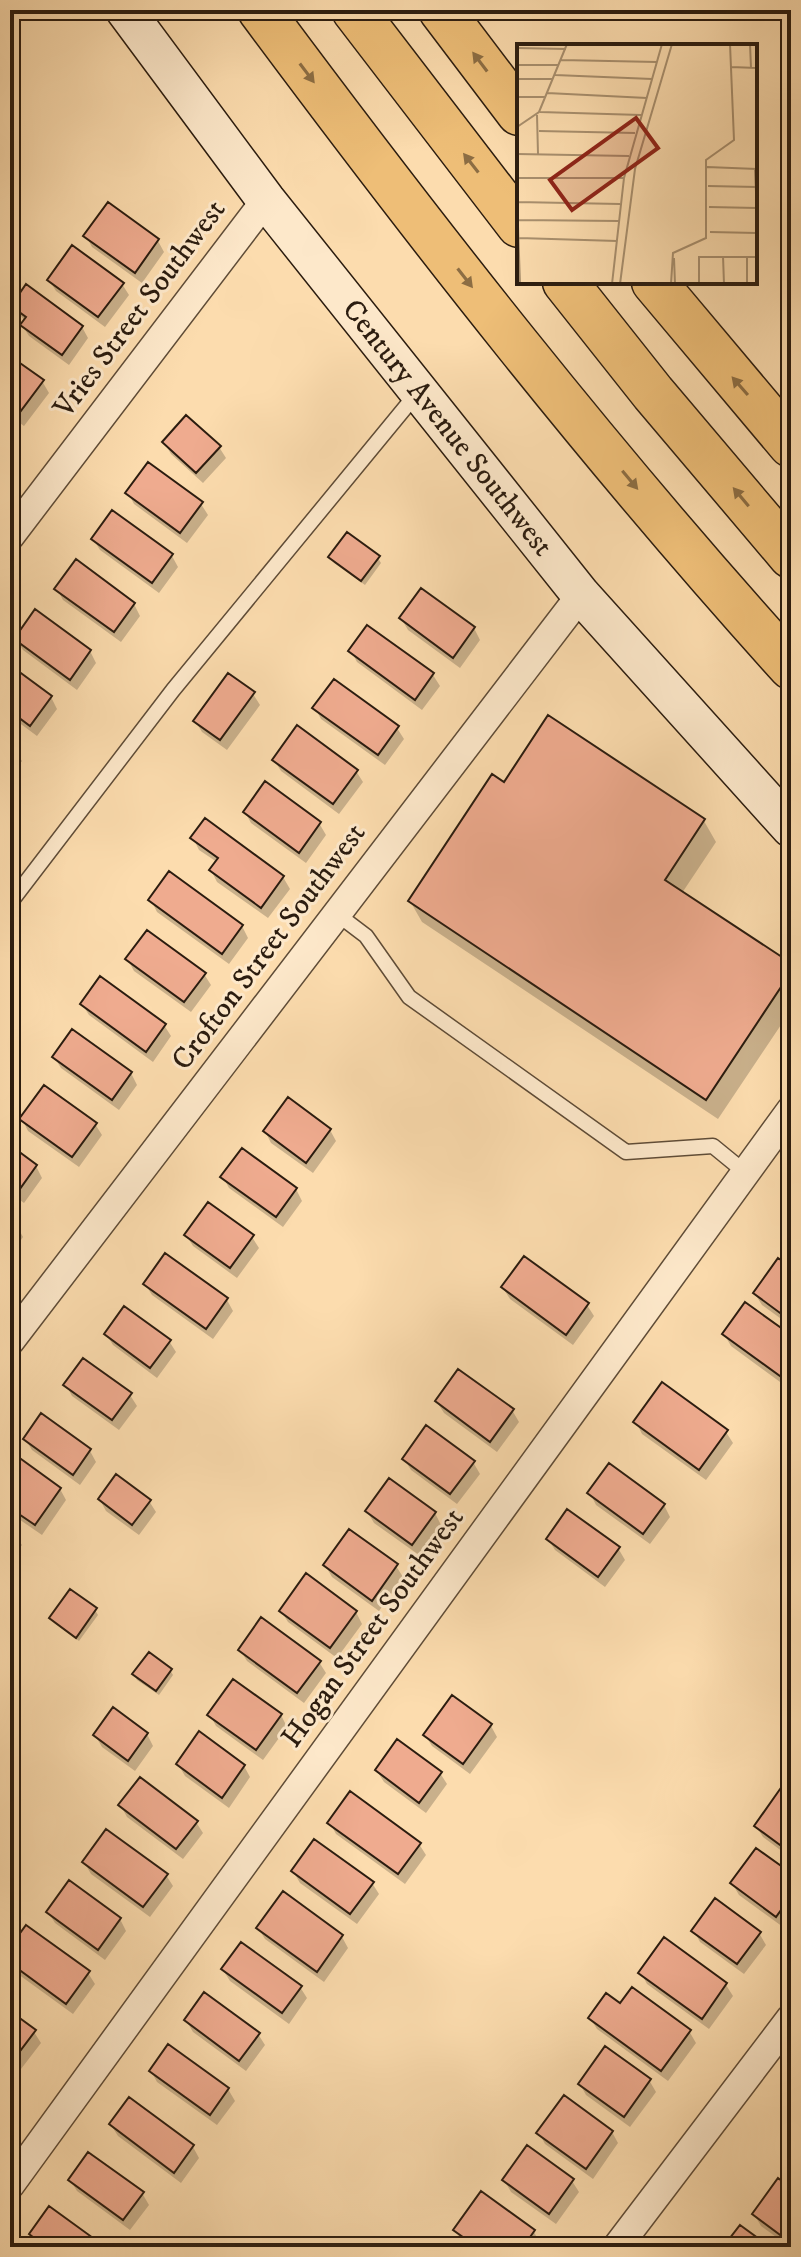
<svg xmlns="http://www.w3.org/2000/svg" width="801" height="2257" viewBox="0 0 801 2257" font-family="'IM FELL DW Pica',serif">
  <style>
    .shadow { fill: #0003 }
    .building { fill: #efab8f; stroke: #2b1c0f; stroke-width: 2 }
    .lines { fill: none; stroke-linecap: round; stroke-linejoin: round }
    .lane-casing { stroke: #5f4c37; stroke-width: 17 }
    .street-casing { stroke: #5f4c37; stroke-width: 31 }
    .secondary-casing { stroke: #2b1c0f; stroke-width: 41 }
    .highway-casing { stroke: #2b1c0f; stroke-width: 47 }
    .lane { stroke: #fde8ca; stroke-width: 14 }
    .street { stroke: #fde8ca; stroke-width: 28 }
    .secondary { stroke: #fde8ca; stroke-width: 38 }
    .highway { stroke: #eebe77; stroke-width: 44 }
    .oneway { fill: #8c6d43 }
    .labels { text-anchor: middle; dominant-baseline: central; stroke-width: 6; stroke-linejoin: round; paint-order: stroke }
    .street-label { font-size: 30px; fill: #2b1c0f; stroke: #fde8ca }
    .inset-road { fill: none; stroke: #a88f6e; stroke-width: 2 }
    .view { fill: #8f2418; fill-opacity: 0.15; stroke: #8f2418; stroke-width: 4 }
    .inset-edge { fill: none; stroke: #2b1c0f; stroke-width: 4 }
  </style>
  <rect width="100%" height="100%" fill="#fcdcae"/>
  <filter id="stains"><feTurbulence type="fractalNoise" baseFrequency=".0025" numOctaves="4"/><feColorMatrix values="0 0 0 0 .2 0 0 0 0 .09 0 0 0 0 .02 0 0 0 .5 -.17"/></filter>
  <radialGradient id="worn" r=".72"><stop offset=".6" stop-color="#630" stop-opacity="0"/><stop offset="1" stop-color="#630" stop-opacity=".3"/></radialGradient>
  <path class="shadow" d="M86,236l72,5 6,11 -22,31 -50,-36z
    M49,280l73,4 7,11 -24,32 -49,-36z
    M13,306l69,21 6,11 -19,27 -40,-29 -7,-11 3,-4z
    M10,358l32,23 7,12 -25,33 -14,-10z
    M10,434l5,9 -5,7z
    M164,442l55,5 7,11 -23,25 -32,-29z
    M128,493l73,11 7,11 -21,28 -53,-39z
    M112,512l60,44 6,11 -19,26 -59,-43 -7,-11z
    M331,558h47l3,5 -16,22 -31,-22z
    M57,589l77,15 6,12 -19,26 -58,-42z
    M401,618l73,10 6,12 -20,28 -52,-38z
    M368,627l65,48 7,11 -18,24 -65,-48 -6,-11z
    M16,639l74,12 6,12 -19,27 -54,-40z
    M10,668l41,29 6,12 -20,27 -27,-20z
    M253,694l7,11 -33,45 -25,-18 -7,-11z
    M315,708l82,20 7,11 -19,26 -64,-46z
    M549,717l155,104 12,21 -34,51 109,73v44l-73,109 -296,-197 -12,-21 94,-116z
    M10,745l12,16 -12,17z
    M274,760l82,11 7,11 -24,32 -58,-43z
    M245,812l74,11 7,12 -20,28 -55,-40z
    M193,838l90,39 7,12 -22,29 -51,-36 -6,-12 6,-8 -18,-12z
    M151,900l91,26 6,12 -19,26 -72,-52z
    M128,960l76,14 7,11 -20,27 -57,-41z
    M82,1004l82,21 7,11 -18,26 -64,-47z
    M54,1057l77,16 6,12 -18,25 -58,-42z
    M22,1119l73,5 7,11 -23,32 -51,-36z
    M330,1130l6,11 -23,32 -42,-30 -6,-12z
    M10,1148l26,18 6,12 -18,25 -14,-10z
    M223,1177l73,12 6,12 -19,26 -54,-39z
    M10,1221l7,5 6,11 -13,19z
    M186,1235l66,2 7,11 -22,30 -44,-32z
    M791,1270v56l-29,-21 -7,-11z
    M145,1284l82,16 6,11 -20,28 -61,-44z
    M503,1288l84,17 7,11 -21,29 -63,-46z
    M106,1334l63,7 7,11 -19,26 -44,-33z
    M724,1334l67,4v52l-60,-44z
    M66,1385l64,10 7,11 -18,24 -47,-34z
    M437,1402l75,8 7,12 -22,30 -53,-39z
    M636,1422l90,10 7,11 -27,37 -64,-46z
    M25,1439l65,12 6,11 -16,23 -48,-35z
    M10,1454l50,35 6,11 -24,35 -32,-22z
    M404,1459l69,3 7,12 -23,30 -46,-34z
    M590,1493l74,12 6,12 -20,27 -54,-39z
    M100,1500l49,1 7,11 -17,23 -33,-24z
    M367,1511l68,2 6,12 -22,30 -45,-32z
    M10,1529l12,16 -12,16z
    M548,1539l70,9 7,12 -20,27 -50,-37z
    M325,1565l71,1 7,11 -24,34 -47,-34z
    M95,1610l3,5 -19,26 -25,-18 -3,-5z
    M281,1611l75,1 6,12 -25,34 -49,-36z
    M240,1650l79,12 7,11 -22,30 -57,-42z
    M170,1670l3,5 -14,20 -22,-15 -3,-6z
    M452,1698l39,28 6,11 -27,37 -38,-28 -7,-11z
    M210,1715h71l6,12 -24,33 -47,-34z
    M147,1734l6,12 -18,25 -33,-24 -7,-12z
    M178,1764l66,2 6,11 -21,31 -44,-32z
    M377,1771l63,2 7,11 -21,29 -42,-31z
    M791,1789v69l-28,-21 -7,-11z
    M121,1806l75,16 7,11 -20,26 -56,-42z
    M330,1823l89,21 7,11 -21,29 -69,-50z
    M84,1862l82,13 7,11 -23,31 -59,-43z
    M293,1871l79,12 7,11 -22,30 -57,-41z
    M791,1876v40l-8,11 -44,-32 -7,-12z
    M48,1912l72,7 6,12 -21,29 -50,-37z
    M258,1928l84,9 6,11 -24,34 -59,-43z
    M694,1931l65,2 7,12 -22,29 -44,-32z
    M664,1940l62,45 7,11 -24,33 -62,-45 -6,-11z
    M10,1950l78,23 7,11 -22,30 -62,-45z
    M223,1970l77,17 7,11 -18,26 -59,-43z
    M620,2006l69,25 7,12 -28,38 -71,-52 -7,-11z
    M10,2014l24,18 7,11 -20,26 -11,-8z
    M186,2020l72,14 7,11 -19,26 -53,-39z
    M151,2071l77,18 7,12 -18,24 -60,-43z
    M649,2080l7,12 -26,35 -44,-32 -6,-11z
    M111,2125l82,22 6,11 -18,25 -63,-47z
    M612,2132l6,11 -25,36 -48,-35 -6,-11z
    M791,2154v15l-5,-9z
    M70,2180l72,13 7,12 -19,25 -53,-39z
    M504,2180l68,1 7,11 -23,32 -45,-32z
    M791,2190v57h-1l-29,-21 -7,-12z
    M482,2194l52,38 6,11 -2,4h-68l-8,-6 -7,-11z
    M31,2234l67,10 2,3h-61z"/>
  <path class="building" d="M108,202l51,37 -24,34 -52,-37z
    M72,245l52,38 -26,34 -51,-37z
    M26,284l57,42 -21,29 -42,-30 6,-8 -15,-11z
    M10,356l34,24 -27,36 -7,-5z
    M186,415l35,31 -25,27 -34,-31z
    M148,462l55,40 -23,31 -55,-40z
    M112,510l61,44 -21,29 -61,-44z
    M347,532l33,24 -19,25 -33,-24z
    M76,559l59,44 -21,29 -60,-43z
    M421,588l54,39 -22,31 -54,-40z
    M35,609l56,41 -21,30 -56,-41z
    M367,625l67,48 -19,27 -67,-49z
    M10,665l42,31 -22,30 -20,-15z
    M228,673l27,19 -35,48 -27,-19z
    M334,679l65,47 -21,29 -66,-47z
    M548,715l157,104 -40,61 126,83v9l-85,128 -298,-199 84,-127 12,8z
    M297,725l61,45 -25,34 -61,-44z
    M265,781l56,41 -22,31 -56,-41z
    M205,818l79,58 -23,32 -52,-38 9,-12 -28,-20z
    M169,871l74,54 -21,29 -74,-54z
    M147,930l59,43 -22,29 -59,-43z
    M100,976l66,48 -20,28 -66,-48z
    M72,1029l60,43 -20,28 -60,-43z
    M44,1085l53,38 -25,34 -53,-38z
    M288,1097l43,32 -25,34 -43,-32z
    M10,1145l27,20 -20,28 -7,-5z
    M242,1148l55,40 -21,29 -56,-40z
    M208,1202l46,33 -24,33 -46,-33z
    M165,1253l63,45 -22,31 -63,-45z
    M524,1256l65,47 -23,32 -65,-48z
    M778,1258l13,9v54l-38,-28z
    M745,1302l46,33v49l-69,-50z
    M124,1306l47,34 -21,28 -46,-34z
    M83,1358l49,35 -20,27 -49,-35z
    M458,1369l56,40 -24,33 -55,-41z
    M662,1382l66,48 -29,40 -66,-48z
    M41,1413l50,36 -18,26 -50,-36z
    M426,1425l49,36 -25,33 -48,-35z
    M10,1451l51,37 -26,37 -25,-17z
    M609,1463l56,41 -22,30 -56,-41z
    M116,1474l35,26 -19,25 -34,-26z
    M389,1478l47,34 -24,33 -47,-34z
    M567,1509l53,38 -22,30 -52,-38z
    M349,1529l49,35 -26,37 -49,-36z
    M306,1573l51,38 -27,37 -51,-37z
    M70,1589l27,19 -21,30 -27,-20z
    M261,1617l60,44 -24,32 -59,-43z
    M149,1652l23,17 -16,22 -24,-17z
    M233,1679l49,35 -26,36 -49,-35z
    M452,1695l40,29 -29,40 -40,-29z
    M113,1707l35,26 -20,28 -35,-26z
    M199,1731l46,34 -23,33 -46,-34z
    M397,1739l45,33 -23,31 -44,-33z
    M140,1777l58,44 -22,28 -58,-44z
    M785,1782l6,4v67l-37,-27z
    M350,1791l71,52 -23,31 -71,-51z
    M106,1829l62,45 -25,33 -61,-45z
    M314,1839l60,43 -24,32 -59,-43z
    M756,1848l35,25v23l-15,21 -46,-34z
    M69,1880l52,38 -23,32 -52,-38z
    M283,1891l60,44 -26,37 -61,-44z
    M715,1898l46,34 -24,32 -46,-33z
    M26,1925l64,46 -24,33 -56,-41v-16z
    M664,1937l63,46 -25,36 -64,-46z
    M241,1942l61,44 -20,27 -61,-44z
    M632,1987l59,43 -30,41 -73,-53 18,-25 14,10z
    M204,1992l56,41 -21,28 -55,-41z
    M10,2011l26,19 -22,29 -4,-3z
    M168,2044l61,44 -19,27 -61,-44z
    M605,2046l46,33 -27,38 -46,-33z
    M564,2095l49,36 -27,38 -50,-36z
    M129,2097l65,48 -20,28 -65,-49z
    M527,2145l47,34 -25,35 -47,-34z
    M88,2152l56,40 -21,28 -55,-40z
    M778,2178l13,10v55l-39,-29z
    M481,2191l54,39 -12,17h-46l-24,-17z
    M49,2206l51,37 -4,4h-50l-17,-13z
    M740,2225l30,22h-47z"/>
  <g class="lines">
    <g class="lane-casing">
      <path id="lane" d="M10,903l163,-213 245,-298
        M337,914l29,22 43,61 217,155 87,-6 33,27"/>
    </g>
    <g class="street-casing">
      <path id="street" d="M10,536l256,-336
        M10,1341l571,-746
        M10,2185l781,-1075
        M617,2247l174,-229"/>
    </g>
    <g class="secondary-casing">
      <g id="secondary">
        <path id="s1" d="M125,10l141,190 315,395 210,233"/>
      </g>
    </g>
    <g class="highway-casing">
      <path id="highway" d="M260,10c168,226 342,448 531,657
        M354,10l165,215
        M441,10l78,103
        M565,282l88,111 138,163
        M654,282l137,163"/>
    </g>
    <use href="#lane" class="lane"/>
    <use href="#street" class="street"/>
    <use href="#secondary" class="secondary"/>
    <use href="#highway" class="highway"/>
  </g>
  <defs><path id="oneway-solid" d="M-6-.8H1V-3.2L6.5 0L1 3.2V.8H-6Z" transform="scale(2)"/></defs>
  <g class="oneway">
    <use href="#oneway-solid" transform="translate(480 62) rotate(-127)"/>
    <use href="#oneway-solid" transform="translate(307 73) rotate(53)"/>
    <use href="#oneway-solid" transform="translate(471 163) rotate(-128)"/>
    <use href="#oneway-solid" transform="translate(465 278) rotate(52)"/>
    <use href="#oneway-solid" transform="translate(740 386) rotate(-131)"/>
    <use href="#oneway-solid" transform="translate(630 480) rotate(50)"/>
    <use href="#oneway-solid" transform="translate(741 497) rotate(-130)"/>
  </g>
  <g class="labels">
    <g class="street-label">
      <text transform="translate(140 309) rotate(-53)">Vries Street Southwest</text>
      <text stroke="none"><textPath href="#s1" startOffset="528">Century Avenue Southwest</textPath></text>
      <text transform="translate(269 947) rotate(-53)">Crofton Street Southwest</text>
      <text transform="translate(373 1628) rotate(-54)">Hogan Street Southwest</text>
    </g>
  </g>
  <g transform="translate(517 44)">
    <rect width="240" height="240" fill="#fcdcae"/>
    <path class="inset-road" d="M233,0l1,24M0,4l49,1M44,16l96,2M0,21h42M214,23l26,1M38,31l97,4M0,35h36M30,49l100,5M0,53h28M23,68l101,3M20,71l1,39M0,83l22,-15 28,-68M22,87l96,2M0,110l112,2M190,123l50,2M238,125l2,46M0,134h107M191,142l49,1M0,153l3,87M0,158l103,2M192,163l48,1M1,176l101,1M193,188l47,1M2,194l98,3M206,212l1,28M230,213v27M157,214l1,26M95,240l12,-106 38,-134M103,240l15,-115 37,-125M154,240l2,-31 33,-15v-78l28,-20 -4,-96M182,240v-27h58"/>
    <path class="view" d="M119,74l22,30 -86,62 -22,-30z"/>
    <rect width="240" height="240" class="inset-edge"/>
  </g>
  <rect width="801" height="2257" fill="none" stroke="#fcdcae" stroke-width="40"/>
  <rect x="12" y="12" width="777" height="2233" fill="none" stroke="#2b1c0f" stroke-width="4"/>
  <rect x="20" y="20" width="761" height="2217" fill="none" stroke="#2b1c0f" stroke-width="2"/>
  <rect width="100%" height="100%" filter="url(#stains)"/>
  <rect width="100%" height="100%" fill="url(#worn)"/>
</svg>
